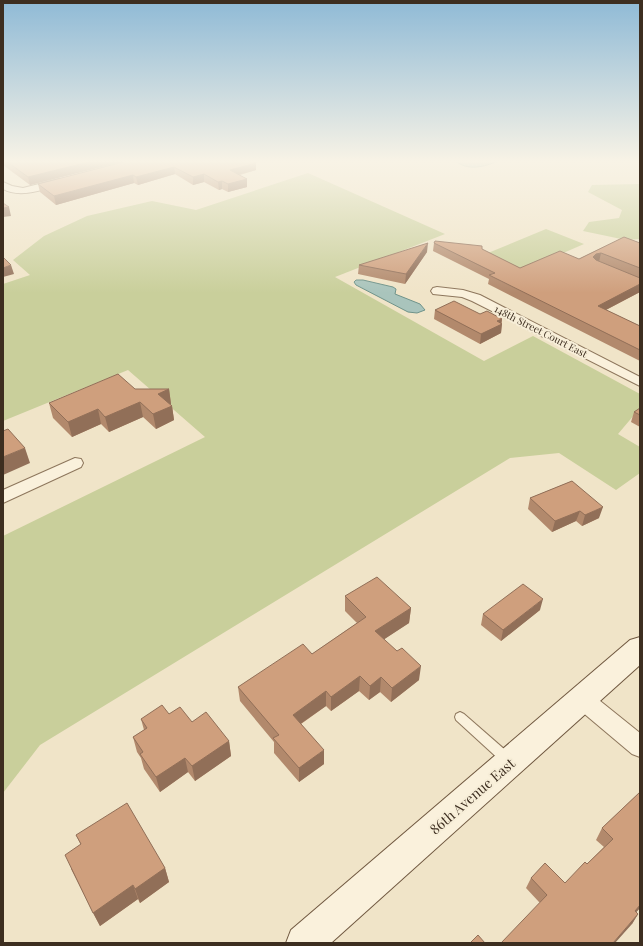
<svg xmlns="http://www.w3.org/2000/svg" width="643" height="946" viewBox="0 0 643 946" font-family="'Playfair Display',serif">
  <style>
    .green { fill: #c9cf9b }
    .water { fill: #a9c4bc; stroke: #6f938a }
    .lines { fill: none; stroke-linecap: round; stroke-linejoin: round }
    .lane-casing { stroke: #8d765c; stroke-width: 2 }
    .street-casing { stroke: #8d765c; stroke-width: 2 }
    .secondary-casing { stroke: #6f573f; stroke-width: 2 }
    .lane { fill: #faf1dc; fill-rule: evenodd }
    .street { fill: #faf1dc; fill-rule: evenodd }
    .secondary { fill: #faf1dc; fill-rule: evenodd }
    .wall { fill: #b2896c }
    .shaded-wall { fill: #916f58 }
    .building { fill: #cf9f7d; stroke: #916f58 }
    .labels { text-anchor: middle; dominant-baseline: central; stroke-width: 4; stroke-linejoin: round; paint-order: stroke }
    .far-street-label { font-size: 10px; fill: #3d2e20; stroke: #f7eed8 }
    .near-street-label { font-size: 14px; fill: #3d2e20; stroke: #f7eed8 }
  </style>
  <rect width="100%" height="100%" fill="#f0e4c8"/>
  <path class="green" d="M308,173l137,61 -110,43 149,84 49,-25 107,58v14l-22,26 22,13v26l-24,17 -57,-37 -49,5 -470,287 -37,48v-257l202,-99 -77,-67 -125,51v-137l27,-9 -17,-15 31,-24 43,-20 65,-15 44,9z
    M640,184v55l-14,1 -43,-9 6,-9 30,-4 3,-8 -34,-18 4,-7z
    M546,229l38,15 -60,26 -36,-17z"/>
  <path class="water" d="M456,161h41c-11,6 -31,10 -41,0z
    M356,280h7l30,7 3,2 -1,5 25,10 5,6 -8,3 -9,-1 -52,-27 -2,-3z"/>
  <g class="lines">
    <g class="lane-casing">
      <path id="lane" d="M460,712l4,2 47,41 2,4 -2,4 -4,1 -4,-1 -47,-43 -1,-3 1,-3z"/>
    </g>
    <g class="street-casing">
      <path id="street" d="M59,179l3,1 2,2 -2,2c-18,5 -41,15 -59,5v-7l9,4 11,2z
        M437,287l26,3 17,5 160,82v9l-168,-85 -10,-4 -29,-3 -2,-3 2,-3z
        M75,458l6,1 2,4 -2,4 -78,36v-13z
        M582,690l7,2 51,41v24l-8,-3 -57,-48 -4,-7 4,-7z"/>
    </g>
    <g class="secondary-casing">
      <path id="secondary" d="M640,637v28l-309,278h-45l5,-13 339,-290z"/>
    </g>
    <use href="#lane" class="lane"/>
    <use href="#street" class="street"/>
    <use href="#secondary" class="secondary"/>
  </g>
  <path class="wall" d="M3,161h122l-95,24 -27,-20z
    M127,161l129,2v7l-16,5 7,12 -19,5 -6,-3 -3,1 -15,-8 -11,3 -18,-11 -37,11 -4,-2 -78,22 -16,-13 -2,-8z
    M624,237l16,6v49l-34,18 34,16v35l-152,-77 1,-5 -56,-28 1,-8 48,7 38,18 59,-9z
    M427,252l-22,32 -47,-10 1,-9z
    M435,310l45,4 22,5 -1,14 -21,11 -46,-25z
    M135,389h34l2,15h-1l2,2 2,14 -18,9 -13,-12 -34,15 -8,-8 -29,13 -19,-19 -4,-15z
    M640,408v19l-9,-5 3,-10z
    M572,481l27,37 -17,8 -6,-5 -24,11 -24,-23 2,-11z
    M345,596l66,12 -2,15 -25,16 35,41 -28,22 -11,-10 -11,8 -10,-9 -28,20 -5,-5 -25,18 23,40 -25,18 -25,-29v-11l-34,-41 -2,-14 74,-33 45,-31 -12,-12z
    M540,610l-39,31 -20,-16 2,-11z
    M169,714l23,8 37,19 2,15 -36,25 -7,-9 -28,20 -16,-23 -3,-11 -4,-6 -4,-15 11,-7 -3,-11z
    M640,792v116l-4,4 2,2 -6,10 -93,-22 -13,-14 5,-10 34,5 22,-19 17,-17 -8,-7 6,-12z
    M76,835l89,33 4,14 -29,21 -2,-4 -38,27 -29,-57 10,-24z"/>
  <path class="shaded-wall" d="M93,161h32l-95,24 -2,-8z
    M256,163v7l-26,7v-7z
    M174,167l1,7 -37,11 -2,-8z
    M204,174v8l-11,3v-8z
    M133,175l1,8 -78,22 -2,-9z
    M247,179v8l-19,5v-8z
    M222,181v8l-3,1 -1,-8z
    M9,207l2,9 -8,1v-9z
    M428,243l-1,9 -22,32 1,-10z
    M601,253l-2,9 -9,4 3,-9 3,-3z
    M11,265l3,9 -11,3v-9z
    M640,284v8l-44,23 2,-9z
    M502,319l-1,5h1l-1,9 -21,11 1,-10 16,-13z
    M169,389l2,15 -10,5 -3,-15z
    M140,402l3,15 -34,15 -4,-15z
    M172,406l2,14 -18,9 -3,-15z
    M98,409l3,15 -29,13 -4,-15z
    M25,448l5,15 -27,12v-18z
    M603,507l-4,11 -17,8 3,-11z
    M580,511l-4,10 -24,11 3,-11z
    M543,599l-3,11 -39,31 2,-11z
    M411,608l-2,15 -35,23 1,-15z
    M421,666l-2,14 -28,22 1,-14z
    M360,676l-1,15 -28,20v-14z
    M381,677l-1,15 -11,8 1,-14z
    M326,691v15l-33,23v-14z
    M229,741l2,15 -36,25 -3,-15z
    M324,750v14l-25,18v-14z
    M185,758l3,14 -28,20 -4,-15z
    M165,868l4,14 -29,21 -5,-14z
    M133,885l5,14 -38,27 -7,-13z
    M640,905v3l-12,13 7,-10z
    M638,914l-6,10 -17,19h-2z"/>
  <path class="building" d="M6,161h87l-65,16z
    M127,161h125l4,2 -26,7 17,9 -19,5 -6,-3 -4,1 -14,-8 -11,3 -19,-10 -38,10 -3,-2 -79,21 -16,-12z
    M3,203l6,4 -6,1z
    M624,237l16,6v25l-39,-15 -5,1 -3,3 3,3 44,18v6l-42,22 42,20v24l-151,-75 6,-2 -61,-30 1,-2 47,5v3l38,19 40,-17 19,8z
    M428,243l-22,31 -47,-9z
    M3,257l8,8 -8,3z
    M454,301l26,13 7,-3 15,8 -5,2 5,3 -21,10 -46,-24z
    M118,374l17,15h34l-11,5 14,12 -19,8 -13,-12 -35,15 -7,-8 -30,13 -19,-19z
    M640,408v7l-6,-3z
    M8,429l17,19 -22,9v-26z
    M572,481l31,26 -18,8 -5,-4 -25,10 -25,-23z
    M377,577l34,31 -36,23 22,20 5,-3 19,18 -29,22 -11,-11 -11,9 -10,-10 -29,21 -5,-6 -33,24 31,35 -25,18 -26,-30 6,-3 -41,-48 65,-43 9,10 54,-37 -21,-21z
    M523,584l20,15 -40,31 -20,-16z
    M162,705l7,9 11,-7 12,15 14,-10 23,29 -37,25 -7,-8 -29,19 -16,-23 3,-2 -10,-15 14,-9 -6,-9z
    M640,792v113l-5,6 3,3 -25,29h-112l46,-48 -16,-17 14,-15 20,20 20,-21 2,2 26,-25 -11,-11z
    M127,803l38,65 -30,21 -2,-4 -40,28 -28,-58 16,-11 -5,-9z
    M478,935l7,8h-15z"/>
  <linearGradient id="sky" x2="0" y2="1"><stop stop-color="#8fbad6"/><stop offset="0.55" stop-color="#f8f3e6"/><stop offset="1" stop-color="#f8f3e6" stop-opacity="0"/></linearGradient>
  <rect width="643" height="293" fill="url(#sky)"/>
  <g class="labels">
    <g class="far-street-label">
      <text transform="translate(541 331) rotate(27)">148th Street Court East</text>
    </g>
    <g class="near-street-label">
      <text transform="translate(472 796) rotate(-41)">86th Avenue East</text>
    </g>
  </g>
  <rect width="643" height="946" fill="none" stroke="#3d2e20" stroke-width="8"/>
</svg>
